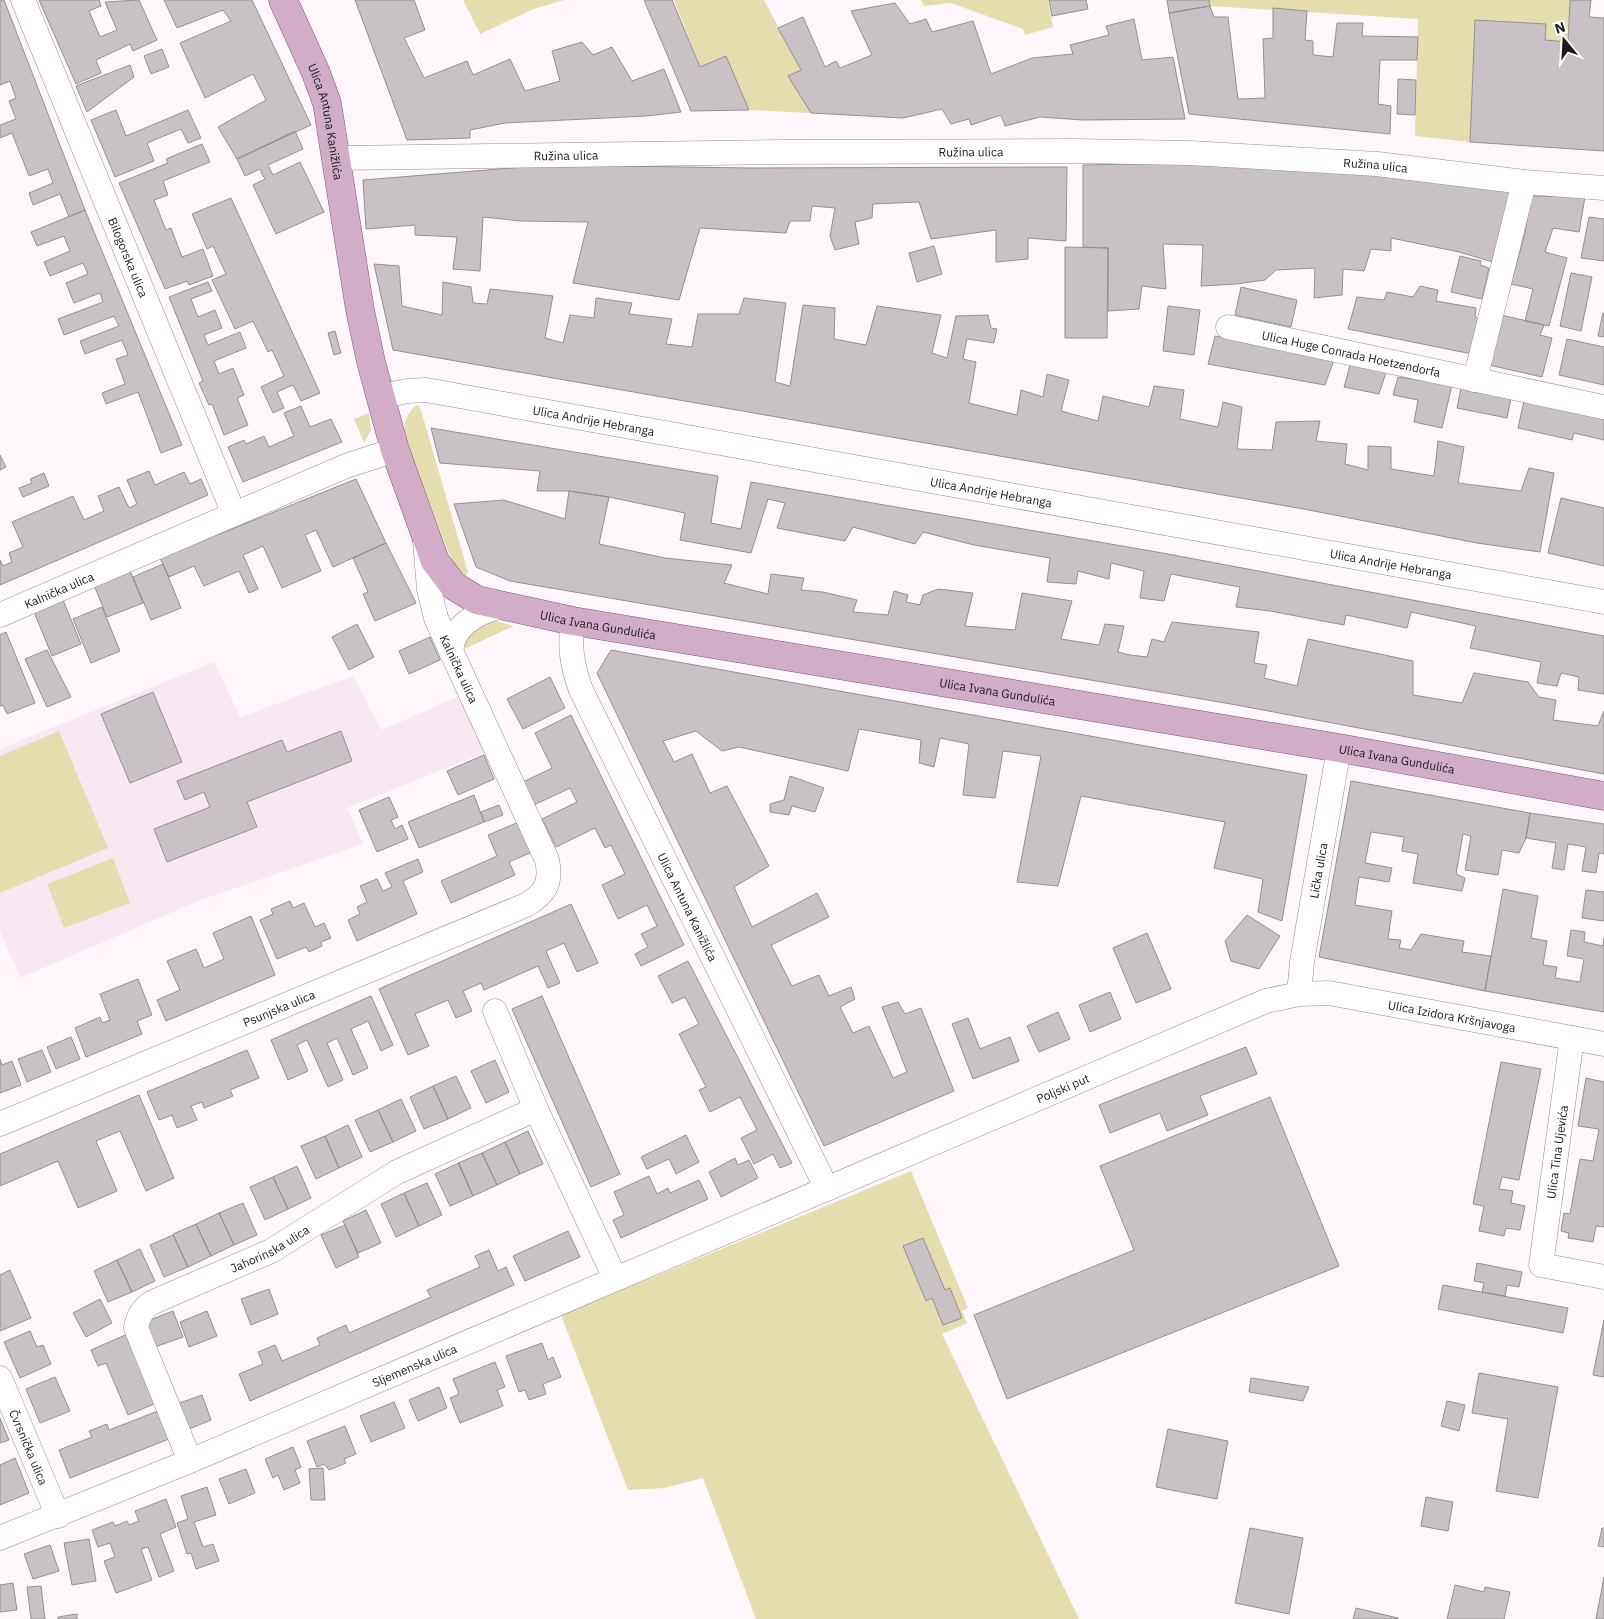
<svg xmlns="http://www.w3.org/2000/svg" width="1604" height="1619" viewBox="0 0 1604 1619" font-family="'IBM Plex Sans',sans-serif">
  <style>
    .built { fill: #f7e8f2 }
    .green { fill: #e4deae }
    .building { fill: #c8c1c5; stroke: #958f93 }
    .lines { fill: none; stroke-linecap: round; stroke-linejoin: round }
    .minor-casing { stroke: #948e92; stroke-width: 25 }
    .major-casing { stroke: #805674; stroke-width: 29 }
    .minor { stroke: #fff; stroke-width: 24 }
    .major { stroke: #d3acc8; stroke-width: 28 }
    .labels { text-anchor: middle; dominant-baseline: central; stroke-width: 4; stroke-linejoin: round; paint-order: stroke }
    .street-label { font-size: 12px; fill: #1d1b1c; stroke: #fff }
  </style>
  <rect width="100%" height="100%" fill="#fdf6fa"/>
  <path class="built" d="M214,662l26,55 113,-41 29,54 77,-34 27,56 -139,56 16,36 -165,57 -178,77 -20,-47v-182z"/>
  <path class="green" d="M463,0h101l-30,9 -54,25z
    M674,0h90l37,70 -13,6 23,37 -62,-3 -49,-43z
    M921,0h127l5,27 -28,8 -2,-6 -72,-26 -27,3z
    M1209,0h361l-2,42 -23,-2 1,-16 -71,-4 -5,122 -55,-6 3,-117 -208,-13z
    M416,405l4,2 48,165 -2,4 -11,-11 -8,-16 -42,-112c-2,-14 1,-22 11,-32z
    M369,413l2,17 -7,13 -10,-24z
    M491,620l23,6 -56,26 5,-15z
    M59,731l49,117 -108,45v-137z
    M113,858l17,45 -66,25 -17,-44z
    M911,1171l57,137 -6,3 5,12 -25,11 137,285h-323l-53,-141 -39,10 -36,2 -67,-175z"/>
  <path class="building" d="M0,0h4l81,210 -16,7 -9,-23 -27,11 -4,-12 24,-10 -5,-14 -19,7 -17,-43 -12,5v-13l16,-6 -7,-18 7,-3 -6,-17 -10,4z
    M39,0h60l2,6 -12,5 11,26 17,-7 -12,-28 34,-2 18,40 -24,11 -3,-7 -34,16 5,13 -25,11z
    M164,0h88l59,125 -74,34 -19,-32 48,-27 -13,-26 -48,24 -25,-55 51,-22 -8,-11 -46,18z
    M355,0h59l11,30 -21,8 20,40 43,-17 6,14 37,-16 15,32 35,-10 -8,-30 30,-9 11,13 19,-8 20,34 32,-12 17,43 -35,4 -141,7 -35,7v8l-63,2z
    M644,0h28l28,67 26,-11 23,54 -58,1z
    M1049,0h37l2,9 -36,7z
    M1167,0h42l1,6 -41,7z
    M1570,0h21l-2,17 15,1v133l-134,-9 5,-122 71,4 -1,16 23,2z
    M895,3l15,21 16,-5 6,13 41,-11 18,53 41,-16 41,-4 -3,-9 39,-10 -3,-9 28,-7 8,41 31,-3 12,62 -102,1 -43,-3 -35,9 -4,-11 -30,10 -2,-6 -18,5 -9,-15 -39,9 -92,-5 -23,-37 13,-6 -23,-42 25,-11 22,50 11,-6 4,7 32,-13 -21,-44z
    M1210,6l4,11h14l10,82 27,-1 -2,-59 10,-1v-30l34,3 -2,29 8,1v14l20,2 4,-34h26l-1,13 56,1 -1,23h-37l-2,44 13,2 -1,28 -201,-20 -20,-101z
    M162,49l7,18 -18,7 -7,-18z
    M130,65l4,12 -47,35 -11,-26z
    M1398,79l18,1 -1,35 -18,-1z
    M116,110l10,26 62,-26 13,28 -13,5 -7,-14 -34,14 7,18 -39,16 -24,-57z
    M295,131l8,18 -35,16 5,10 27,-13 24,50 -48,22 -23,-49 12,-6 -3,-5 -2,-5 -15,7 -8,-17z
    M202,144l8,18 -47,19 5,14 -14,5 12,30 5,-2 11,29 21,-8 10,27 -24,9 -2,-4 -22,8 -46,-106 49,-20 -2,-4z
    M1185,163l153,6 177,19 -19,75 -37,-11 -68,-14v13l-20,-2 -7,22 -21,-2 -1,26 -28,3 1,-30 -39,2 -11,10 -29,4 -35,2 2,-41 -40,-1 3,45 -24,-3 -3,23 -31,2v-63l-25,-1v-82z
    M549,165l202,3 316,-1 -1,74 -38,-3v21l-32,3v-32l-65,9 -12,-37 -46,2 -1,14 -17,4 4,22 -24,6 -5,-14 5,-28 -23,-2 -2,15h-20l-4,12 -86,-5 -21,72 -106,-17 15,-61 -67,-1 -38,-4 -3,54 -27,-2 4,-32 -42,-2v-10l-49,4 -3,-49z
    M1531,196l54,1 -6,35 -26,-4 -8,24 22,6 -18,68 -24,-5 8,-32 -22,-5 14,-51z
    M231,198l89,195 -19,8 -8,-16 -16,7 7,16 -11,5 -12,-26 23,-11 -12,-26 -4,2 -15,-31 -18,8 -23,-49 14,-6 -13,-28 -6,3 -15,-35z
    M85,210l97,235 -21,8 -23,-61 -32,12 -4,-11 23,-9 -9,-25 12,-4 -6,-15 -37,14 -5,-13 39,-15 -5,-10 -50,19 -6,-16 45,-17 -3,-9 -26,10 -8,-20 22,-9 -5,-11 -33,13 -6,-14 26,-11 -6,-15 -27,10 -6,-14z
    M1589,217l15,2v42l-23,-3z
    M934,246l8,28 -25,8 -8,-29z
    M1065,247l43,1 -1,90h-42z
    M1460,256l21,5 -1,4 9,3 -7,31 -31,-7z
    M374,264l25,2 3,40 40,9 1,-33 28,5 2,16 14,1 3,-15 63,7 -8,42 18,5 7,-28 24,3 2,-20 36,5 -3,11 43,5 -6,25 26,3 6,-33h41l5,-16 42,5 -11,79 15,4 13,-81 32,3 -1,31 32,6 11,-39 64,9 -9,38 15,5 9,-42 32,-1 3,13 6,1 -3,14 -27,-4 -4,20 13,3 -7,41 48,12 4,-25 22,7 4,-23 22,6 -8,31 37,10 5,-25 46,11 5,-21 30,4 -4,29 38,8 5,-25 19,5 -5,42 35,1 4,-28 44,-1 -4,20 31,3 -2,20 23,6v-24l23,1v22l43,7 4,-35 26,6 -6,36 63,8 8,-23 25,5 -14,79 -63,-9 -168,-33 -916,-160z
    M1571,273l21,4 -11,54 -21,-5z
    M208,282l4,9 -21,8 7,18 17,-7 7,18 -18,7 4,10 32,-13 6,16 -32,13 5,13 14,-6 11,27 -7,3 11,27 -24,10 -12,-31 -3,1 -10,-22 4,-2 -34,-84z
    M1420,286l18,4 -2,11 40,7 -1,8 6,6 -9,32 -124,-25 9,-32 27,3 3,-8 26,5z
    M1241,287l56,13 -6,27 -56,-12z
    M1168,306l32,4 -6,45 -31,-4z
    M1603,313l1,1v23l-6,-1z
    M1501,315l43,10 -4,10 12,3 -10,39 -53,-12z
    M335,331l6,22 -7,2 -6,-22z
    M1215,336l120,21 -10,28 -117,-21z
    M1567,339l37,8v38l-45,-10z
    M1351,362l36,7 -8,25 -35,-7z
    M1398,377l54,8 -10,43 -28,-6 4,-22 -25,-5z
    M1461,388l50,10 -4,20 -50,-10z
    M1524,401l80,17v22l-30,-7 -2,7 -54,-12z
    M301,406l9,21 21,-8 11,23 -99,40 -15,-35 16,-7 2,4 18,-8 5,11 25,-11 -10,-23z
    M431,428l287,48 -7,47 30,6 10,-47 406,70 447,84v58l-26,-4 1,-13 -18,-4 -4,13 -20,-3 4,-21 -71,-14 6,-22 -65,-14 -4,16 -61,-13 -2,10 -74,-14 -34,-4 4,-20 -69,-13 -7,27 -24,-3 4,-27 -33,-8 -2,16 -31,-8 -2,13 -29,-2 3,-24 -76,-13 -51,-13 -8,12 -62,-17 -8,14 -68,-13 8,-25 -17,-4 -17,54 -71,-13 5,-27 -76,-16 -40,-6h-32l3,-20 -100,-8z
    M0,455l6,12 -6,3z
    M149,471l6,14 29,-13 6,12 11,-5 7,16 -208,90v-25l3,6 9,-4 -3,-9 14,-6 -11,-25 61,-26 11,24 20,-9 -6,-15 21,-9 10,21 8,-4 -10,-24z
    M44,473l5,13 -26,11 -4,-9 13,-5 -2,-4z
    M356,479l30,64 -53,24 -17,-37 -11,5 16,36 -39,17 -19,-42 -20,9 15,34 -9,4 -10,-22 -35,15 -10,-20 -25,11 -9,-19z
    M569,491l40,6 -10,47 66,14 67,7 -8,18 44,11 3,-20 33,4 -3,12 22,2 34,8 -4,12 35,3 6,-24 14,4 -2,7 14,3 3,-10 15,-6 35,4 -8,33 50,4 7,-37 50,8 -11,38 38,6 6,-21 19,2 -6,26 12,3 17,2 5,-18 12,3 8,-20 87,10 -5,31 13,2 -3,13 33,8 11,-47 105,22v34l49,8 12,-30 54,9 11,15 17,3 -3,20 45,6 6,-15v63l-373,-70 -721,-123 -34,-14 -22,-63 50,-4 61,19z
    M1561,498l43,10v58l-56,-13z
    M386,543l30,60 -41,18 -12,-27 5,-2 -15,-34z
    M163,564l18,44 -30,12 -18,-43z
    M130,571l13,32 -36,14 -13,-32z
    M63,600l18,44 -29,12 -18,-44z
    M102,607l18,44 -29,12 -18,-44z
    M357,624l17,33 -25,13 -17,-33z
    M6,632l29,71 -28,11 -4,-9 -3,1v-71z
    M430,637l10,23 -31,14 -10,-23z
    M47,650l24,47 -24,10 -22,-48z
    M611,650l696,125 -25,146 -24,-9 5,-33 -49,-11 11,-46 -144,-26 -23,90 -41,-4 24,-126 -38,-5 -8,47 -32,-3 6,-51 -29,-6 -6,29 -15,-4 2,-23 -62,-11 -11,42 -109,-24 -17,4 -26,-20 -33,10 11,21 18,-8 18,39 17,-7 42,80 -35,21 18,40 65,-34 12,24 -58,28 21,41 27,-11 10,21 22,-9 4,12 -15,8 13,26 16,-7 24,52 14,-6 -25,-65 16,-5 7,12 16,-6 33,83 -130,55 -227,-473z
    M550,677l15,31 -42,21 -16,-30z
    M153,692l29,70 -52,21 -29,-69z
    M571,715l113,230 -43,21 -6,-12 13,-7 -7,-13 16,-8 -10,-21 -29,14 -16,-34 23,-11 -14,-29 -6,3 -10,-20 -39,19 -14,-28 35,-17 -7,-14 -36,17 -11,-23 29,-14 -17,-35z
    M341,731l11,30 -105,41 10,25 -90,35 -13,-33 56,-22 -6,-15 -19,8 -8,-19 105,-41 5,12z
    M484,755l10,24 -36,16 -11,-24z
    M790,776l34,12 -9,24 -23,-6 -3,9 -19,-3v-8l14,-4z
    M1351,781l179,32 -4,25 -7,15 -17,-3 -4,25 -33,-5 6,-34 -8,-2 -7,40 9,4 -3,13 -49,-8 5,-29 -16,-3 2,-14 -33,-5 -6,31 27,5 -3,14 -30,-5 -4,28 37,6 -4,28 13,1 -2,8 12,2 10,-16 43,7 -2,11 29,4 -6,35 -166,-34z
    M474,795l10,27 -65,26 -11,-26z
    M389,797l9,20 -7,3 4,9 7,-4 6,14 -31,13 -18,-42z
    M499,805l4,10 -19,7 -3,-10z
    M1530,813l74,11v30l-5,-1 -3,20 -14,-2 4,-24 -18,-3 -4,26 -12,-2 4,-25 -30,-5z
    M519,822l13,30 -23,10 6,13 -64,28 -10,-22 56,-25 -9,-21z
    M418,859l5,13 -20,9 14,33 -60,27 -9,-21 12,-6 -3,-7 10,-5 -7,-16 17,-7 6,12 9,-4 -7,-14z
    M1503,889l35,7 -7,42 16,3 -4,24 14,2 -2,11 25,4 4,-23 -17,-3 4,-26 14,2 -1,10 19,4 1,-8v74l-119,-21z
    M1586,890l18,2v29l-22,-3z
    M290,901l3,7 11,-5 11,24 9,-4 7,15 -10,4 1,4 -13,6 -3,-5 -29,12 -17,-39 13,-6 -2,-5z
    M571,904l27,59 -21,9 -13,-29 -18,8 14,32 -12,5 -10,-22 -54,24 -3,-7 -18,8 9,20 -16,7 -8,-18 -33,14 14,32 -21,9 -29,-66z
    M1247,915l33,21 -21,33 -28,-8 -6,-20z
    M251,916l24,59 -109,46 -9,-21 23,-10 -13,-29 29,-12 8,19 20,-9 -11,-26z
    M1147,933l24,56 -35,14 -23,-55z
    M688,961l104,202 -12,5 -7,-14 -19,10 -13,-26 16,-8 -17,-33 -30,15 -11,-22 7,-3 -27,-53 20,-10 -14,-27 -13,6 -14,-27z
    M138,979l14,36 -15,6 5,13 -56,23 -11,-29 25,-11 2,6 8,-3 -10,-26z
    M1110,992l11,27 -31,13 -11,-27z
    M371,996l22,49 -12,6 -13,-30 -17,8 17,39 -15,7 -16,-37 -10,5 16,37 -15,7 -21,-47 -10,5 11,26 -20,9 -17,-40z
    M542,996l78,178 -29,13 -79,-178z
    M1058,1012l12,27 -31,13 -12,-26z
    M968,1018l12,31 30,-12 9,24 -46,18 -21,-55z
    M71,1037l9,22 -24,10 -9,-22z
    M1246,1047l11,27 -57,22 8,19 -41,16 -7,-18 -50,20 -11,-28z
    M42,1050l9,22 -24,10 -9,-23z
    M247,1050l12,28 -29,12 3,6 -29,12 -2,-6 -11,4 6,14 -20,8 -5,-13 -13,5 -12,-28z
    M0,1059l2,6 10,-4 9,24 -21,8z
    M495,1060l14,32 -23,11 -15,-32z
    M1501,1062l40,7 -22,111 -17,-3 -3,12 14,2 -2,12 14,3 -5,24 -14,-2 -2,8 -25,-5 5,-25 -11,-2z
    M456,1076l15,32 -23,11 -15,-33z
    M1586,1078l18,4v145l-8,-1 -3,16 -25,-4 1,-5 -8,-2 3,-18 6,1 10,-55 13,2 6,-32 -21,-3z
    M433,1086l15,33 -24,10 -14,-32z
    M139,1095l35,83 -28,13 -26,-60 -24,10 21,50 -39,17 -20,-47 -58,25v-32z
    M1270,1097l69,169 -332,133 -33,-84 160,-65 -34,-84z
    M401,1099l15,32 -23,11 -15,-32z
    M378,1110l15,32 -23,10 -15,-32z
    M348,1125l14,32 -23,11 -14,-32z
    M528,1131l15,33 -23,10 -15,-32z
    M686,1135l13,27 -23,12 -7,-15 -22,10 -6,-12z
    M325,1136l14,32 -23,11 -15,-33z
    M505,1142l15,32 -23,11 -15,-32z
    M482,1153l15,32 -24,11 -15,-33z
    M735,1158l3,7 11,-5 9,18 -37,19 -12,-25z
    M459,1163l14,33 -23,10 -15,-32z
    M297,1166l14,32 -23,11 -15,-32z
    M649,1176l8,18 11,-6 2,5 29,-13 9,19 -87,39 -8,-18 11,-5 -10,-23z
    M273,1177l15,32 -23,11 -15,-33z
    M427,1183l15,32 -23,11 -15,-33z
    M404,1193l15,33 -23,11 -15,-33z
    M243,1203l14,32 -23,10 -15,-32z
    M366,1210l15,33 -23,10 -15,-32z
    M219,1213l15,32 -23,11 -15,-32z
    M196,1224l15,32 -23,11 -15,-33z
    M345,1225l14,32 -23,11 -15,-33z
    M568,1231l12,26 -55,24 -12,-25z
    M173,1235l15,32 -24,10 -14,-32z
    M923,1238l22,52 5,-2 12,30 -19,7 -11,-27 -6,3 -23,-55z
    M140,1249l15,32 -23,11 -15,-32z
    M489,1250l9,21 8,-4 8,18 -264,116 -11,-27 24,-10 -5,-12 17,-7 7,16 38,-16 -3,-7 29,-13 3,8 82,-36 -4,-7 53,-23 -5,-11z
    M117,1260l15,32 -24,10 -14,-31z
    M1477,1263l45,9 -3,15 -12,-2 -2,11 -23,-4 2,-9 -10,-2z
    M10,1270l21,48 -31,13v-56z
    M1443,1285l125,23 -5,25 -125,-24z
    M269,1289l9,25 -27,11 -10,-26z
    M100,1299l12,24 -26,14 -13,-24z
    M173,1311l10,26 -28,10 -10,-25z
    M207,1311l10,25 -28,11 -9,-25z
    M1604,1320v57l-11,-2z
    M30,1331l7,16 6,-2 8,19 -31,14 -16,-36z
    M130,1333l29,69 -31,13 -22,-52 -8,3 -7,-16z
    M542,1343l6,17 5,-3 8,20 -18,7 3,10 -17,6 -4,-10 -6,2 -13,-36z
    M495,1362l10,25 -8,3 6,16 -43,17 -10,-25 9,-4 -6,-15z
    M1479,1373l79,14 -20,111 -42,-7 12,-72 -36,-6z
    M55,1377l15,34 -30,12 -14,-34z
    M1251,1378l58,9 -6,14 -54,-9z
    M439,1387l8,21 -29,13 -9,-21z
    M202,1395l9,25 -27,11 -10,-26z
    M1447,1401l18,4 -6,26 -18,-5z
    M394,1402l11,26 -34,14 -11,-26z
    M158,1411l11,28 -99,39 -11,-28 33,-13 -3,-6 18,-7 2,6z
    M0,1418l9,22 -9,3z
    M345,1426l11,28 -12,5 2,4 -17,7 -5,-6 -7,3 -10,-26z
    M1168,1429l60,12 -11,58 -61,-12z
    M293,1447l8,20 -6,3 5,13 -16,7 -6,-15 -5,3 -8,-19z
    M15,1458l14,35 -29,12v-40z
    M323,1468l2,32h-14l-2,-31z
    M246,1469l9,24 -26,11 -10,-25z
    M207,1487l9,28 -22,7 9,25 10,-3 6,17 -23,8 -5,-16 -4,1 -10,-31 11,-4 -7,-23z
    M1426,1497l27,5 -5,29 -27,-5z
    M166,1499l10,28 -16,7 14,37 -15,6 -11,-30 -7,2 11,31 -36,13 -12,-32 11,-4 -5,-14 -12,4 -6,-17 21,-8 2,4 12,-5 2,4 10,-4 -4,-10z
    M1250,1528l53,10 -14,76 -54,-11z
    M1602,1528h2v19l-6,-1z
    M89,1539l7,42 -24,4 -8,-42z
    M50,1545l9,26 -26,8 -9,-25z
    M1604,1577v42h-8z
    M13,1583l4,27 -17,2v-27z
    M1455,1585l29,7 1,-5 25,5 -6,27h-57z
    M41,1586l4,33h-14l-4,-32z
    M1356,1608l42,10v1h-45z
    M77,1614v5h-19v-2z"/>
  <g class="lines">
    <g class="minor-casing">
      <g id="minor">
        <path id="s1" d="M23,0l211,514"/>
        <path id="s2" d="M337,158l444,-6 294,-1 115,2 187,11 147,18 80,6"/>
        <path id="s3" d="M1228,327l375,80"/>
        <path d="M1475,380l49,-198"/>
        <path id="s4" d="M379,397l28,-6 19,-1 1178,212"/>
        <path id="s5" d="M0,615l346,-149 49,-16"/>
        <path id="s6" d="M573,621c-4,25 -1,45 8,69l246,499"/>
        <path d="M451,652c1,-26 26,-40 49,-45"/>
        <path id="s7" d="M1299,994l3,-32 37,-214"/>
        <path d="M495,1011l41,98"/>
        <path d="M1572,1038l-31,227 63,12"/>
        <path id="s8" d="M0,1124l526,-219c19,-11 26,-22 21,-45l-111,-242 -7,-29 -4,-49"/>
        <path id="s9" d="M0,1378l58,138"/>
        <path id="s10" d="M190,1461l-54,-133c2,-12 6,-18 15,-25l120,-52 126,-79 139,-63 79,169"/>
        <path id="s11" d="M0,1538l190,-77 1076,-460 33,-7 30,-1 275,51"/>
      </g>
    </g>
    <g class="major-casing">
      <g id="major">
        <path id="s12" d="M283,0l33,73 11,30 33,207 11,52 24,88 40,111 19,25 23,14 96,21 766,127 265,48"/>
      </g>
    </g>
    <use href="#minor" class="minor"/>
    <use href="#major" class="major"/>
  </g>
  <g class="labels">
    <g class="street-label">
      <text stroke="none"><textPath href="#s12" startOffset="130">Ulica Antuna Kanižlića</textPath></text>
      <text stroke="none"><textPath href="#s2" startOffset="634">Ružina ulica</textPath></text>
      <text stroke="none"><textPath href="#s2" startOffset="229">Ružina ulica</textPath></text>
      <text stroke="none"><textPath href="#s2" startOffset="1039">Ružina ulica</textPath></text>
      <text stroke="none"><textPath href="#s1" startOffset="278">Bilogorska ulica</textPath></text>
      <text stroke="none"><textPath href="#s3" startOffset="126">Ulica Huge Conrada Hoetzendorfa</textPath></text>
      <text stroke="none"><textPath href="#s4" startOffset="218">Ulica Andrije Hebranga</textPath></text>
      <text stroke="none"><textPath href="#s4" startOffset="622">Ulica Andrije Hebranga</textPath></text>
      <text stroke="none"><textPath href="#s4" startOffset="1028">Ulica Andrije Hebranga</textPath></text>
      <text stroke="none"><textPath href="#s5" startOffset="64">Kalnička ulica</textPath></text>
      <text stroke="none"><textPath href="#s12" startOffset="766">Ulica Ivana Gundulića</textPath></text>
      <text transform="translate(459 669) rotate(65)">Kalnička ulica</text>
      <text stroke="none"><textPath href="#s12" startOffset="1171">Ulica Ivana Gundulića</textPath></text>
      <text stroke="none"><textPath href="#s12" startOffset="1576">Ulica Ivana Gundulića</textPath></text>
      <text stroke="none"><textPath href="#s7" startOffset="125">Lička ulica</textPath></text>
      <text stroke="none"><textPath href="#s6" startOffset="312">Ulica Antuna Kanižlića</textPath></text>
      <text stroke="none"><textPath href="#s8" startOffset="302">Psunjska ulica</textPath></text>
      <text stroke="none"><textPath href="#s11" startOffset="1564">Ulica Izidora Kršnjavoga</textPath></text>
      <text stroke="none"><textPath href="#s11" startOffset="1154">Poljski put</textPath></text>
      <text transform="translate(1557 1152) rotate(-82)">Ulica Tina Ujevića</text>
      <text stroke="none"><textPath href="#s10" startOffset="304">Jahorinska ulica</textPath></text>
      <text stroke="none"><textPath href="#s11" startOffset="449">Sljemenska ulica</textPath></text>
      <text stroke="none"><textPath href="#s9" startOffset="75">Čvrsnička ulica</textPath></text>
    </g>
  </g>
  <g transform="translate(1564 40) rotate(342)" stroke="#ffffff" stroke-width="4" paint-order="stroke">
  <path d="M0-4L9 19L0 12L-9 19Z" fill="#1d1b1c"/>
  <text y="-8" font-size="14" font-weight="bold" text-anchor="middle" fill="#1d1b1c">N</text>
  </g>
</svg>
